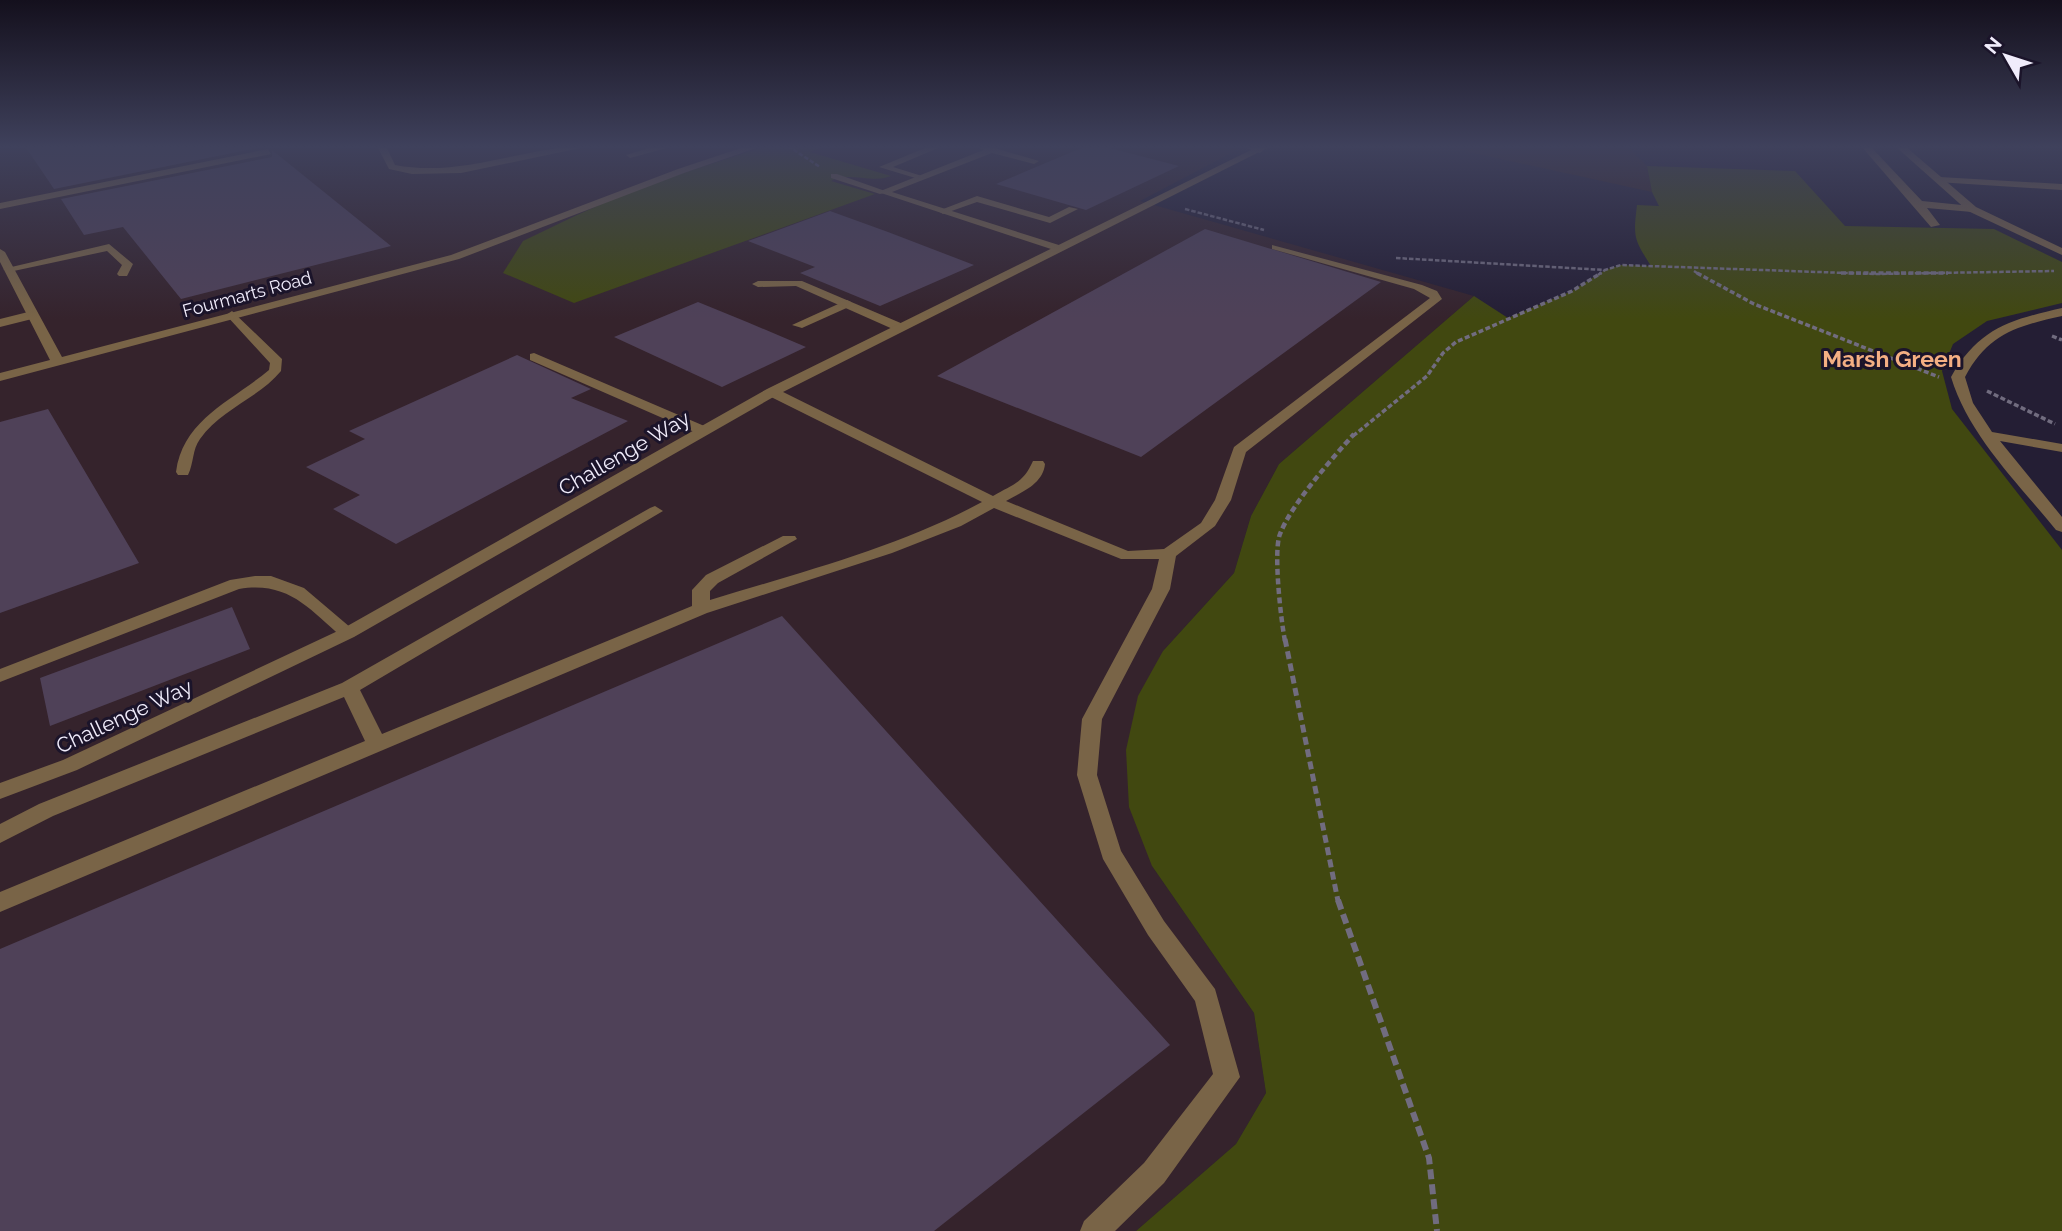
<svg xmlns="http://www.w3.org/2000/svg" width="2062" height="1231" viewBox="0 0 2062 1231" font-family="Raleway,sans-serif">
  <style>
    .commercial { fill: #372324 }
    .industrial { fill: #35232c }
    .green { fill: #414810 }
    .building { fill: #4f4158 }
    .lines { fill: none; stroke-linecap: round; stroke-linejoin: round }
    .path-far4 { stroke: #716c7f; stroke-width: 2.5; stroke-dasharray: 4.5 2; stroke-linecap: butt }
    .path-far3 { stroke: #716c7f; stroke-width: 3.5; stroke-dasharray: 5 2.5; stroke-linecap: butt }
    .path-far2 { stroke: #716c7f; stroke-width: 4.5; stroke-dasharray: 6 3.5; stroke-linecap: butt }
    .path-far1 { stroke: #716c7f; stroke-width: 5; stroke-dasharray: 8 4.5; stroke-linecap: butt }
    .path { stroke: #716c7f; stroke-width: 6; stroke-dasharray: 10 5; stroke-linecap: butt }
    .service { fill: #796447; fill-rule: evenodd }
    .minor { fill: #796447; fill-rule: evenodd }
    .tertiary { fill: #796447; fill-rule: evenodd }
    .labels { text-anchor: middle; dominant-baseline: central; stroke-width: 6; stroke-linejoin: round; paint-order: stroke }
    .far-street-label { font-size: 18px; fill: #f0ecfb; stroke: #1b142a }
    .street-label { font-size: 21px; fill: #f0ecfb; stroke: #1b142a }
    .far-district-label { font-size: 23px; font-weight: bold; fill: #f4af83; stroke: #1b142a }
  </style>
  <rect width="100%" height="100%" fill="#241e34"/>
  <path class="commercial" d="M1442,146h185l20,20 5,26z"/>
  <path class="industrial" d="M0,146h1230l9,3 -99,52 334,95 -195,168 -28,52 -17,57 -71,78 -11,215 102,147 12,80 -30,51 -100,87h-1136z"/>
  <path class="green" d="M766,146h59l-15,6 81,24c-20,8 -43,-5 -60,5l44,13 -301,109 -71,-30 20,-32 54,-26 63,-28z
    M1647,166l148,5 50,55 149,3 68,33v41l-75,18 -34,23 -11,27 10,38 110,141v681h-926l100,-87 30,-51 -12,-80 -102,-147 -23,-59 -3,-57 12,-54 25,-45 71,-78 17,-57 28,-52 195,-168 34,22 64,-27 33,-21 16,-5 30,1c-17,-27 -18,-28 -14,-61l22,1 -7,-14z"/>
  <path class="building" d="M25,146h242l-213,43z
    M1086,146h16l77,20 -93,44 -90,-26z
    M272,150l119,96 -210,53 -58,-72 -39,8 -23,-36 211,-42z
    M830,211l58,21 86,33 -94,41 -80,-33 15,-6 -67,-26z
    M1205,229l176,53 -240,175 -204,-81z
    M698,302l49,20 59,25 -84,40 -108,-50z
    M517,355l74,34 -20,9 57,23 -232,123 -63,-35 27,-14 -54,-28 59,-28 -16,-8z
    M48,409l91,154 -139,50v-191z
    M232,607l18,42 -200,77 -10,-48z
    M782,616l388,429 -236,186h-934v-282z"/>
  <g class="lines">
    <path class="path-far4" d="M788,146l32,21
      M1185,209l79,21
      M1396,258l209,12 16,-5 254,9 179,-3
      M1694,271l6,4
      M1598,275l7,-5"/>
    <path class="path-far3" d="M1697,273l57,31 185,73
      M1841,273h107
      M2052,336l10,4
      M1987,391l68,33
      M1353,436l74,-60 16,-23 13,-11 116,-51 29,-18"/>
    <path class="path-far2" d="M1285,641c-4,-20 -12,-90 -5,-107 12,-31 52,-75 74,-100"/>
    <path class="path-far1" d="M1285,639l53,262"/>
    <path class="path" d="M1338,900l91,258 8,73"/>
    <path class="service" d="M377,146h9l9,19c68,13 129,-19 195,-19l-129,27 -49,1 -23,-5z
      M656,146h18l-44,12 -4,-3z
      M930,146h13l-50,21 29,9v4l-43,-13z
      M974,146h15l6,4 -4,3z
      M268,149l3,5 -271,55v-6z
      M831,174h6l51,18 -8,2 -49,-16z
      M1940,177l122,7v6l-125,-8v-4z
      M977,196l72,21 20,-10 9,2 -28,14 -73,-21 -34,12 -5,-3z
      M109,244l24,20 -6,12h-8l-2,-2 5,-9 -15,-14 -98,21 -6,-3z
      M1272,245l150,40 15,6 5,8 -196,153 -15,48 -16,26 -39,30 -6,33 -68,130 -5,56 24,76 43,70 51,68 25,88 -76,106 -49,48h-35l4,-10 60,-58 69,-89 -18,-73 -47,-66 -45,-76 -26,-84 5,-56 70,-130 7,-30h-38l-127,-51 -33,18 -69,27 -185,60 -707,299v-20l365,-151 -21,-44 -291,119 -53,27v-19l39,-20 303,-121 308,-175 5,-2 8,5 -303,179 22,44 310,-128v-16l14,-15 77,-39h12l2,3 -79,44 -8,8v9c91,-28 187,-52 272,-98l-215,-107v-6h10l216,107c21,-12 30,-13 40,-35h10l2,3c-2,20 -23,28 -39,37l122,50 36,-2 37,-26 14,-23 19,-53 196,-149 -16,-9 -142,-40z
      M847,300l4,2v4l-49,22 -10,-3z
      M32,311l6,4 -2,3 -36,9v-8z
      M232,311l50,48 -1,12c-22,27 -60,38 -81,68 -8,11 -6,24 -12,36h-10l-2,-3c7,-53 56,-71 93,-102l1,-7 -44,-48z
      M534,353l175,75 2,3 -7,4 -5,-1 -169,-74v-6z
      M255,576h16l33,12 53,45 -9,6 -6,-2c-34,-29 -54,-56 -103,-48l-239,93v-13l230,-89z"/>
    <path class="minor" d="M747,146h15l-78,27 -225,86 -459,122v-8l50,-13 -50,-98v-13l5,3 57,105 389,-102 227,-86z
      M1241,146h16l7,4 -4,3z
      M1861,146h9l52,55 50,5 5,3 -5,3 -45,-4 13,17 -9,2z
      M991,147l48,14 -5,3 -42,-11 -100,39 170,54v4h-8l-176,-58z
      M802,281l101,43 2,3 -10,3 -99,-44 -38,1 -6,-3 6,-3z
      M2062,308v8c-45,10 -74,18 -97,61l8,26 19,29 70,12v8l-62,-11 62,76v15l-6,-2c-38,-47 -87,-94 -105,-153 28,-49 59,-57 111,-69z"/>
    <path class="tertiary" d="M1259,146h12l-494,249 -423,242 -277,133 -77,29v-16l63,-23 279,-131 425,-240z
      M1895,146h10l71,61 86,41v7l-94,-44z"/>
  </g>
  <linearGradient id="sky" x2="0" y2="1"><stop stop-color="#14101d"/><stop offset="0.46" stop-color="#3f415c"/><stop offset="1" stop-color="#3f415c" stop-opacity="0"/></linearGradient>
  <rect width="2062" height="319" fill="url(#sky)"/>
  <g class="labels">
    <g class="far-street-label">
      <text transform="translate(247 294) rotate(-15)">Fourmarts Road</text>
    </g>
    <g class="street-label">
      <text transform="translate(624 453) rotate(-30)">Challenge Way</text>
      <text transform="translate(124 716) rotate(-25)">Challenge Way</text>
    </g>
    <g class="far-district-label">
      <text x="1892" y="358">Marsh Green</text>
    </g>
  </g>
  <g transform="translate(2006 56) rotate(309)" stroke="#1b142a" stroke-width="5" paint-order="stroke">
  <path d="M0-5L12 26L0 18L-12 26Z" fill="#f0ecfb"/>
  <text y="-10" font-size="19" font-weight="bold" text-anchor="middle" fill="#f0ecfb">N</text>
  </g>
</svg>
